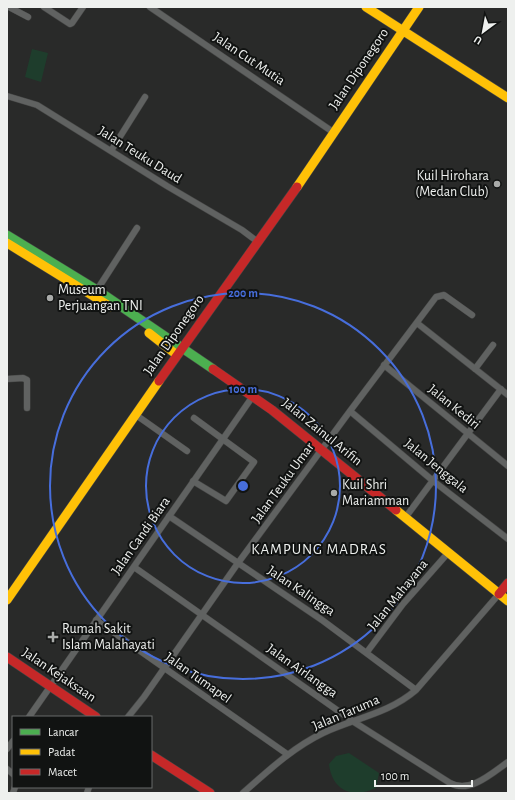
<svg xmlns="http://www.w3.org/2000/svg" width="515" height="800" viewBox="0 0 515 800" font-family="'Alegreya Sans',sans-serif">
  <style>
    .green { fill: #1e3d2c }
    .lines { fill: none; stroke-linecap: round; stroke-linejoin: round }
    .street-casing { stroke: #464746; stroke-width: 7 }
    .fast-casing { stroke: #464746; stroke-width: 10 }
    .slow-casing { stroke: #464746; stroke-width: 10 }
    .jam-casing { stroke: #464746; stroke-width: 10 }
    .street { stroke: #606261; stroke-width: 6 }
    .fast { stroke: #4caf50; stroke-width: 9 }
    .slow { stroke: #ffc107; stroke-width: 9 }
    .jam { stroke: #c62828; stroke-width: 9 }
    .ring { fill: none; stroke: #476edc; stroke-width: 2 }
    .poi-dot { fill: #a9aba9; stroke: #111312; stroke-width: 1.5 }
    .labels { text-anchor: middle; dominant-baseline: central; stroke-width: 4; stroke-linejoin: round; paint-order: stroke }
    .street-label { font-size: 14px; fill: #eef0ee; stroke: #111312 }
    .poi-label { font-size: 14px; fill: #eef0ee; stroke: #111312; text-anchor: start }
    .neighbourhood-label { font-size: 15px; letter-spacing: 1px; fill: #eef0ee; stroke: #111312 }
    .centre { fill: #476edc; stroke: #111312; stroke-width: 2 }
    .ring-label { font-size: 12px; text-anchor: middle; font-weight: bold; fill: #476edc; stroke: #111312; stroke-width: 4; stroke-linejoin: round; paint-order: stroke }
  </style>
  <rect width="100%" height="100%" fill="#292a29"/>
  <path class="green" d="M32,49l16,4 -7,29 -16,-5z
    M349,753l30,20 -3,15c-23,11 -44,3 -47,-24l7,-8z"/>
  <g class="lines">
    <g class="street-casing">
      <path id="street" d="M9,7l19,10
        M44,7l26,17 2,-1 11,-16
        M150,7l183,125
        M7,96l30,9 130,81 75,44 16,12
        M111,151l34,-54
        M97,290l40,-62
        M417,323l91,72
        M384,365l124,101
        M475,369l18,-24
        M7,379l16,-1 4,2v28
        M350,411l82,69 76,59
        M136,415l51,36
        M193,481l33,20 28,-39 -60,-44
        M169,516l153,104 94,70
        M405,518l96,-129
        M134,567l220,155 96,61c20,11 42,-10 58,-21
        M96,620l191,134
        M367,652l36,-48 45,-51
        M29,717l224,-321
        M128,717l16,-20 94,-134 112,-152 86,-114 8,-2 28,20
        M7,749l6,-8
        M7,769l6,5
        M13,793l2,-6
        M87,793l2,-6
        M243,793c25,-22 49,-45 80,-60 32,-15 65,-19 93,-43l83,-96"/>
    </g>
    <g class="fast-casing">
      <path id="fast" d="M7,235l90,55 116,79"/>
    </g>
    <g class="slow-casing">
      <path id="slow" d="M366,7l142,91
        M297,187l122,-180
        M7,243l104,64
        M149,333l28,22
        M396,510l112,91
        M7,600l152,-219"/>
    </g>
    <g class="jam-casing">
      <path id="jam" d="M213,369l59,41 124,100
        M159,381l138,-194
        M499,594l9,-11
        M7,657l89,60
        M151,755l59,38"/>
    </g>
    <use href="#street" class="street"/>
    <use href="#fast" class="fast"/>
    <use href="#slow" class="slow"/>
    <use href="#jam" class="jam"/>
  </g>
  <g class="ring">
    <circle cx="243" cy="486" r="97"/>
    <circle cx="243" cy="486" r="193"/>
  </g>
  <g class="poi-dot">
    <circle cx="497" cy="184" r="4"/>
    <circle cx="50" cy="298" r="4"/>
    <circle cx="334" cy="493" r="4"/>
    <path d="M51 631h4v4h4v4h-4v4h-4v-4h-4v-4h4z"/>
  </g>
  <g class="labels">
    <g class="street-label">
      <text transform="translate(249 59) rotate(34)">Jalan Cut Mutia</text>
      <text transform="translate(359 69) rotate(-56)">Jalan Diponegoro</text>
      <text transform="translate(140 155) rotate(32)">Jalan Teuku Daud</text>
      <text transform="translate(174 335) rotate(-55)">Jalan Diponegoro</text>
      <text transform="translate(454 407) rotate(39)">Jalan Kediri</text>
      <text transform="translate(322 432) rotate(39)">Jalan Zainul Arifin</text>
      <text transform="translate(436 466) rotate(39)">Jalan Jenggala</text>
      <text transform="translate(283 483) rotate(-54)">Jalan Teuku Umar</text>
      <text transform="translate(141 536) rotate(-55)">Jalan Candi Biara</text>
      <text transform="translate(301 591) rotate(34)">Jalan Kalingga</text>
      <text transform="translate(398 595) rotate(-51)">Jalan Mahayana</text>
      <text transform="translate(302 671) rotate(35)">Jalan Airlangga</text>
      <text transform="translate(59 675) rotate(34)">Jalan Kejaksaan</text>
      <text transform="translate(198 678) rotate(35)">Jalan Tumapel</text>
      <text transform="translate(346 713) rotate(-23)">Jalan Taruma</text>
    </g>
    <g class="poi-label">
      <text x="489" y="176" text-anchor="end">Kuil Hirohara<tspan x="489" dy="16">(Medan Club)</tspan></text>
      <text x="58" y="290">Museum<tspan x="58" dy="16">Perjuangan TNI</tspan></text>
      <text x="342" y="485">Kuil Shri<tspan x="342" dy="16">Mariamman</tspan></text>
      <text x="62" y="629">Rumah Sakit<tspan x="62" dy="16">Islam Malahayati</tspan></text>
    </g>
    <g class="neighbourhood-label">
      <text x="319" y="549">KAMPUNG MADRAS</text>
    </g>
  </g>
  <circle cx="243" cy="486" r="6" class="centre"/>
  <g class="ring-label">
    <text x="243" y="297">200 m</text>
    <text x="243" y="393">100 m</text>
  </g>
  <rect width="515" height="800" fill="none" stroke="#eef0ee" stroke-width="16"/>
  <rect x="12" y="716" width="140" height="72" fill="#111312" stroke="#696b6a"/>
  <rect x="20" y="729" width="20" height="6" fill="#4caf50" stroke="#696b6a"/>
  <text x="48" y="736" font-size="12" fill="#eef0ee">Lancar</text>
  <rect x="20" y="749" width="20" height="6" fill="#ffc107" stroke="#696b6a"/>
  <text x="48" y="756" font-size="12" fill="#eef0ee">Padat</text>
  <rect x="20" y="769" width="20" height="6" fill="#c62828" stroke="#696b6a"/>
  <text x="48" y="776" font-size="12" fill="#eef0ee">Macet</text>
  <g transform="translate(483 32) rotate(212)" stroke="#111312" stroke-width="3" paint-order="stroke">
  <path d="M0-3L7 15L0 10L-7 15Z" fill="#eef0ee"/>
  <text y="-6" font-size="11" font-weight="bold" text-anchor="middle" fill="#eef0ee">U</text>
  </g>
  <path d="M375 780v6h97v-6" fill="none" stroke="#eef0ee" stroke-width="2"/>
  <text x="381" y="780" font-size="12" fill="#eef0ee" stroke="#111312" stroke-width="3" paint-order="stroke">100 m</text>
</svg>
